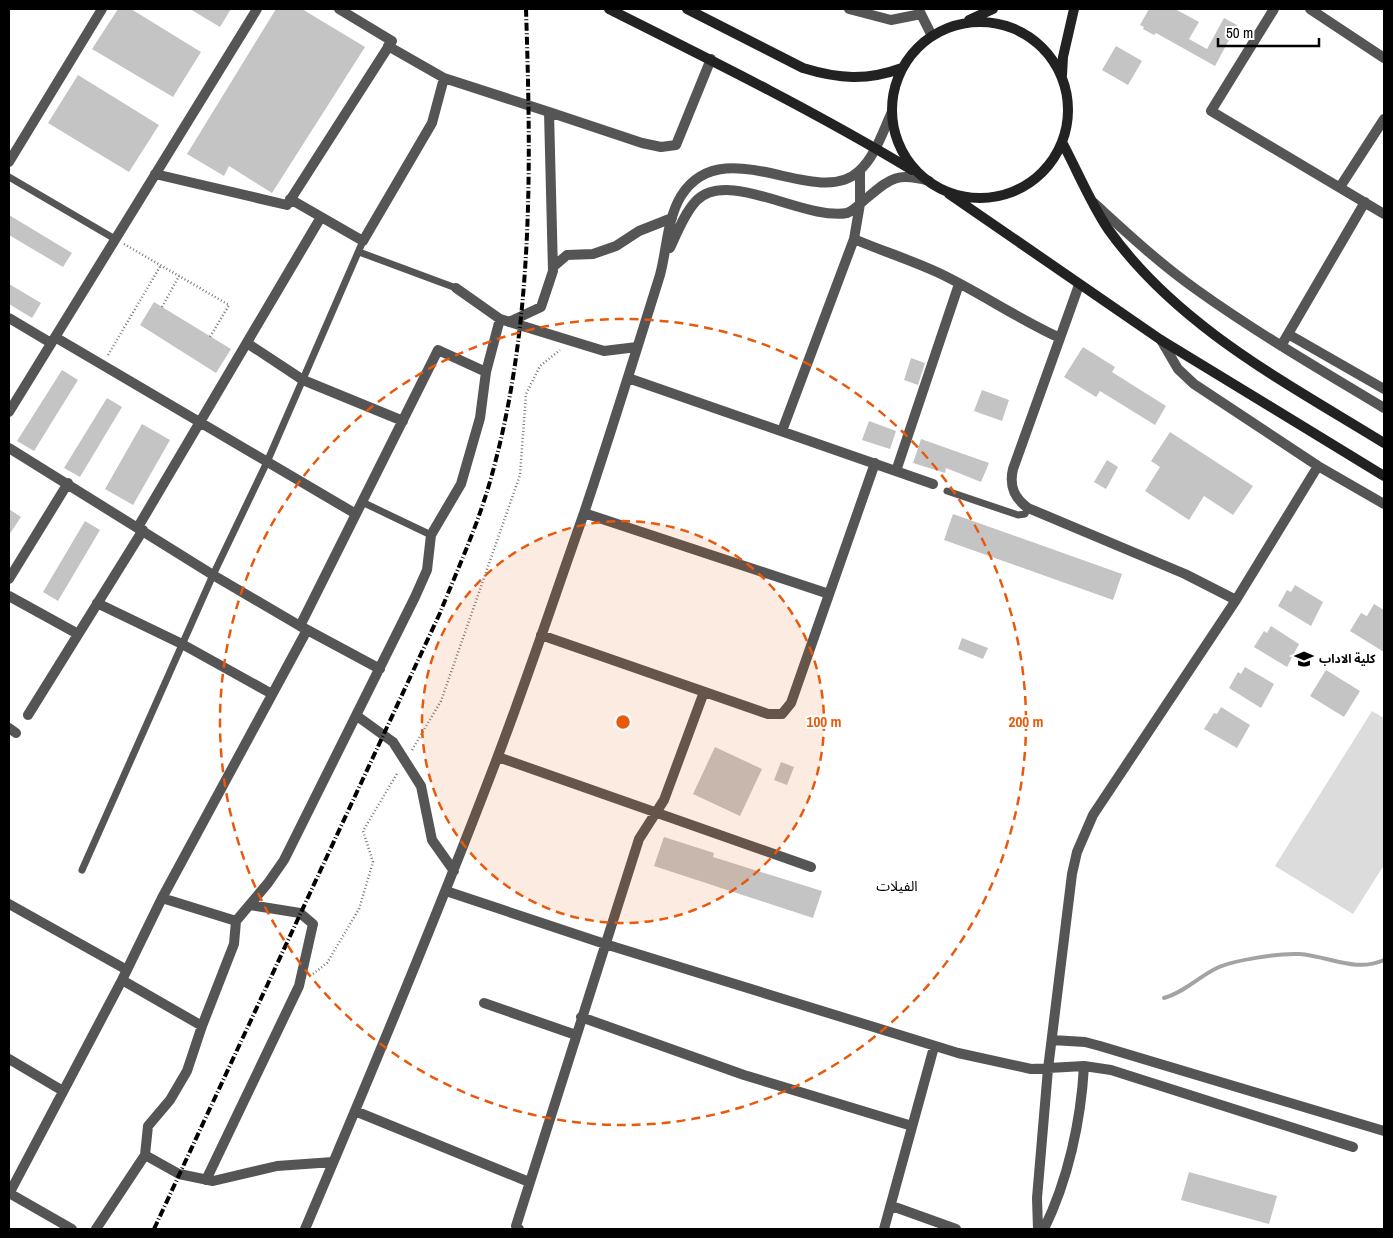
<svg xmlns="http://www.w3.org/2000/svg" width="1393" height="1238" viewBox="0 0 1393 1238" font-family="'Archivo Narrow','Noto Sans Arabic',sans-serif">
  <style>
    .green { fill: #dcdcdc }
    .lines { fill: none; stroke-linecap: round; stroke-linejoin: round }
    .stream { stroke: #a3a3a3; stroke-width: 4 }
    .building { fill: #c4c4c4 }
    .path { stroke: #777; stroke-width: 2.5; stroke-dasharray: 1 2.5; stroke-linecap: butt }
    .lane { stroke: #555; stroke-width: 7 }
    .street { stroke: #555; stroke-width: 10 }
    .secondary { stroke: #222; stroke-width: 10 }
    .rail { stroke: #000; stroke-width: 4; stroke-dasharray: 8 2.5 1 2.5; stroke-linecap: butt }
    .ring { fill: none; stroke: #e8590c; stroke-width: 2.5; stroke-dasharray: 9 6 }
    .labels { text-anchor: middle; dominant-baseline: central; stroke-width: 4; stroke-linejoin: round; paint-order: stroke }
    .poi-label { font-size: 12px; font-weight: bold; fill: #000; stroke: #fff; text-anchor: start }
    .neighbourhood-label { font-size: 14px; fill: #000; stroke: #fff }
    .centre { fill: #e8590c; stroke: #fff; stroke-width: 2.5 }
    .ring-label { font-size: 15px; text-anchor: middle; font-weight: bold; fill: #e8590c; stroke: #fff; stroke-width: 4; stroke-linejoin: round; paint-order: stroke }
  </style>
  <rect width="100%" height="100%" fill="#fff"/>
  <path class="green" d="M1372,711l12,7v147l-31,49 -78,-48z"/>
  <g class="lines">
    <path class="stream" d="M1164,998c21,-6 34,-21 53,-30 17,-8 63,-15 82,-14 30,2 56,19 85,6"/>
  </g>
  <path class="building" d="M118,9h13l70,43 -28,45 -81,-48z
    M190,9h41l-11,18z
    M276,9h26l63,38 -93,146 -43,-27 -5,10 -37,-22z
    M1149,9h26l24,13 -10,17 18,10 17,-31 13,7 -22,41 -59,-33 -2,2 -11,-6 1,-2 -4,-2z
    M1116,46l26,15 -14,24 -26,-15z
    M78,75l81,50 -30,47 -81,-49z
    M9,215l63,38 -9,14 -54,-32z
    M9,284l32,19 -9,15 -23,-14z
    M154,302l77,47 -15,24 -76,-48z
    M1083,347l32,20 -3,5 54,34 -11,19 -55,-34 -4,6 -32,-20z
    M911,358l14,5 -7,22 -14,-5z
    M62,370l16,10 -44,71 -17,-10z
    M982,390l27,10 -7,21 -28,-10z
    M107,398l15,9 -42,70 -16,-9z
    M869,421l27,10 -6,18 -28,-9z
    M142,424l28,16 -37,65 -28,-16z
    M1170,432l83,54 -20,29 -29,-19 -15,24 -44,-29 15,-24 -9,-6z
    M921,439l68,24 -8,19 -35,-14 -1,5 -32,-10z
    M1107,460l11,7 -12,22 -12,-7z
    M9,509l12,8 -12,18z
    M953,514l169,60 -9,26 -169,-60z
    M85,521l15,9 -42,71 -15,-9z
    M1295,585l28,17 -12,24 -33,-20 9,-16 4,2z
    M1374,604l10,6v42l-34,-21 11,-18 6,3z
    M1271,626l28,18 -12,23 -33,-20 10,-16 3,2z
    M962,638l26,10 -5,11 -25,-10z
    M1245,667l29,17 -13,24 -32,-20 9,-16 3,2z
    M1326,670l34,21 -16,26 -34,-21z
    M1221,707l29,18 -13,23 -33,-19 10,-16 3,1z
    M715,747l47,22 -22,47 -47,-22z
    M781,762l13,5 -7,18 -13,-5z
    M664,837l50,16 -1,4 109,34 -9,27 -159,-52z
    M1189,1172l88,24 -8,28 -88,-24z"/>
  <g class="lines">
    <path class="path" d="M124,244l105,61 -19,32
      M162,307l17,-31
      M108,355l53,-90
      M412,750l29,-49 79,-226 6,-81 14,-28 20,-16
      M313,974l14,-11 32,-54 14,-47 -10,-31 35,-59"/>
    <path class="lane" d="M9,177l106,62
      M359,252l97,36
      M947,491l71,24 7,-1 3,-6
      M362,502l69,33
      M82,870l131,-295 54,-113 96,-221"/>
    <path class="street" d="M849,9l42,11 30,-6
      M1274,9l-63,102 173,103
      M1310,9l74,49
      M919,10l13,26
      M388,46l56,32 105,34 4,159 -12,36 -32,15
      M549,112l93,31 19,4 15,-2 35,-86
      M9,162l93,-153
      M155,174l132,31 105,-164 -53,-32
      M1340,187l44,-68
      M290,199l73,42 69,-118 12,-45
      M1094,203c33,30 66,61 103,87 60,43 124,80 187,118
      M854,239c28,12 57,21 85,34 42,20 79,46 121,65
      M670,248c7,-15 14,-34 26,-47 32,-33 109,20 151,12 5,-2 11,-7 15,-11 27,-22 32,-31 67,-21
      M553,267l14,-12 26,-1 23,-8 23,-15 33,-13
      M1079,285l-66,184c-4,17 1,29 15,39l157,66 51,26
      M456,288l44,31 104,32 33,-4
      M9,318l42,25
      M1288,334l96,55
      M55,337l301,177
      M1161,340l17,29 16,15 124,82 66,38
      M247,343l56,37 100,41
      M1281,346l84,-144
      M628,378l305,106
      M9,412l248,-403
      M782,431l72,-192 6,-35v-33
      M9,448l204,127 87,51 80,43
      M896,471l63,-187
      M584,513l245,81
      M138,527l183,-310
      M9,579l59,-96
      M9,596l69,38
      M97,603l85,41 90,50
      M300,626l138,-276 48,22
      M541,635l227,79h14l9,-11 84,-240
      M28,715l115,-185
      M357,716l36,26 28,44 11,54 22,31
      M9,728l7,5
      M498,757l313,110
      M446,891l159,53 353,109 73,16 53,-3 27,4 242,77
      M162,898l74,23 -2,23 -32,82
      M9,904l118,66
      M236,921l32,-38 16,-23 131,-263 12,-27 4,-35 30,-51 19,-66 6,-46 14,-53
      M122,980l80,46 -15,45 -17,29 -22,26 -3,29
      M484,1003l92,32
      M581,1017l163,58 168,51
      M1052,1040l33,2 15,4 284,85
      M9,1059l54,32
      M355,1111l174,71
      M206,1180l93,-194 14,-62 -13,-11 -50,-8
      M9,1193l63,36
      M9,1194l113,-214 40,-82 145,-268
      M892,1206l64,23
      M96,1229l49,-74 34,19 34,7 64,-15 56,-4
      M305,1229c66,-155 131,-310 191,-468 31,-81 58,-163 87,-245 27,-80 52,-161 77,-241 7,-26 7,-56 21,-79 42,-68 136,15 178,-25 16,-14 24,-40 33,-59
      M519,1229l-3,-3 123,-387 25,-39 40,-108
      M884,1229l50,-182
      M1038,1229l-1,-31 11,-129 24,-195 5,-22 16,-37 143,-215 82,-134
      M1044,1229c24,-49 37,-108 40,-163"/>
    <path class="secondary" d="M609,9c102,51 205,102 303,161
      M687,9l116,59c36,11 64,13 99,0
      M969,20l24,-11
      M892 110a88 88 0 1 1 176 0a88 88 0 1 1-176 0Z
      M1062,75l1,-18 11,-48
      M1062,142c15,28 28,60 46,87 69,97 177,153 276,214
      M949,194l212,146 223,136"/>
    <path class="rail" d="M154,1229l286,-616c18,-45 38,-88 51,-135 43,-153 40,-312 35,-469"/>
  </g>
  <circle cx="623" cy="722" r="201" fill="#e8590c" fill-opacity=".12"/>
  <g class="ring">
    <circle cx="623" cy="722" r="201"/>
    <circle cx="623" cy="722" r="403"/>
  </g>
  <defs>
    <g id="university-bare" transform="scale(1.5)"><path d="M0-5L7-2L0 1L-7-2ZM-4 1L0 2.5L4 1V4Q0 6-4 4Z" fill="#000" stroke="#fff" stroke-width="2.5" paint-order="stroke"/></g>
  </defs>
  <g fill-rule="evenodd">
    <use href="#university-bare" x="1304" y="659"/>
  </g>
  <g class="labels">
    <g class="poi-label">
      <text x="1319" y="659">كلية الاداب</text>
    </g>
    <g class="neighbourhood-label">
      <text x="897" y="886">الفيلات</text>
    </g>
  </g>
  <circle cx="623" cy="722" r="8" class="centre"/>
  <g class="ring-label">
    <text x="824" y="727">100 m</text>
    <text x="1026" y="727">200 m</text>
  </g>
  <rect width="1393" height="1238" fill="none" stroke="#000000" stroke-width="20"/>
  <path d="M1218 38v8h101v-8" fill="none" stroke="#000000" stroke-width="2.5"/>
  <text x="1226" y="38" font-size="15" fill="#000000" stroke="#ffffff" stroke-width="4" paint-order="stroke">50 m</text>
</svg>
